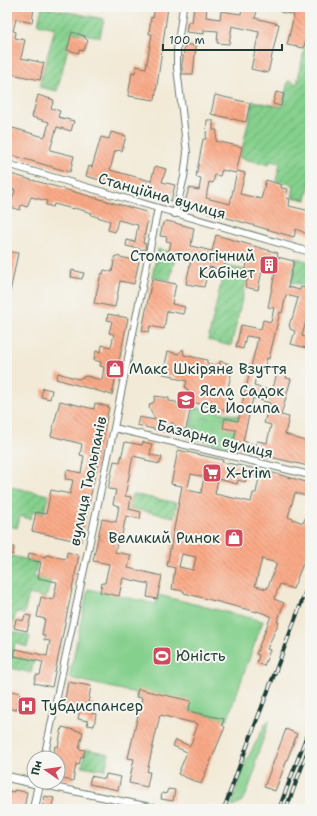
<svg xmlns="http://www.w3.org/2000/svg" width="317" height="816" viewBox="0 0 317 816" font-family="'Shantell Sans',sans-serif">
  <style>
    .grass { fill: #85d08d; stroke: #528660 }
    .park { fill: url(#park-crowns); stroke: #528660 }
    .garden { fill: url(#garden-furrows); stroke: #528660 }
    .building { fill: url(#building-back-hatch); fill-rule: evenodd }
    .lines { fill: none; stroke-linecap: round; stroke-linejoin: round }
    .minor-casing { stroke: #697a6d; stroke-width: 8 }
    .tertiary-casing { stroke: #697a6d; stroke-width: 10 }
    .minor { stroke: #fff; stroke-width: 6 }
    .tertiary { stroke: #fff; stroke-width: 8 }
    .rail-casing { stroke: #1f3d34; stroke-width: 4 }
    .rail { stroke: #f6f6f2; stroke-width: 2.5; stroke-dasharray: 8; stroke-linecap: butt }
    .labels { text-anchor: middle; dominant-baseline: central; stroke-width: 4; stroke-linejoin: round; paint-order: stroke }
    .street-label { font-size: 15px; fill: #1f3d34; stroke: #f6f6f2 }
    .poi-label { font-size: 15px; fill: #1f3d34; stroke: #f6f6f2; text-anchor: start }
  </style>
  <defs>
    <pattern id="park-crowns" width="20" height="18" patternUnits="userSpaceOnUse"><rect width="20" height="18" fill="#85d08d"/><path d="M2 6a3 3 0 1 1 6 0M12 15a3 3 0 1 1 6 0" fill="none" stroke="#6caa74"/></pattern>
    <pattern id="garden-furrows" width="10" height="10" patternUnits="userSpaceOnUse"><rect width="10" height="10" fill="#85d08d"/><path d="M-1 1l2-2M0 10L10 0M9 11l2-2" fill="none" stroke="#6caa74"/></pattern>
    <pattern id="building-back-hatch" width="6" height="6" patternUnits="userSpaceOnUse"><rect width="6" height="6" fill="#fbaa88"/><path d="M-1 5l2 2M0 0l6 6M5-1l2 2" fill="none" stroke="#cb8c70"/></pattern>
  </defs>
  <rect width="100%" height="100%" fill="#f6f6f2"/>
  <filter id="ink" filterUnits="userSpaceOnUse"><feTurbulence type="fractalNoise" baseFrequency=".025" numOctaves="2"/><feDisplacementMap in="SourceGraphic" scale="8" xChannelSelector="R" yChannelSelector="G"/><feConvolveMatrix kernelMatrix="1 2 1 2 8 2 1 2 1" color-interpolation-filters="sRGB"/></filter>
  <filter id="wash" filterUnits="userSpaceOnUse"><feTurbulence type="fractalNoise" baseFrequency=".012" numOctaves="4" result="noise"/><feDisplacementMap in="SourceGraphic" scale="16" xChannelSelector="R" yChannelSelector="G"/><feGaussianBlur stdDeviation="0.9" result="paint"/><feColorMatrix in="noise" values="0 0 0 0 0 0 0 0 0 0 0 0 0 0 0 0 0 1.4 0 .05"/><feComposite in="paint" operator="in"/></filter>
  <g filter="url(#wash)">
    <rect width="100%" height="100%" fill="#f2ead7"/>
    <path class="grass" d="M88,589l68,15 2,-9 105,26 -36,99 -86,-20 1,-2 -6,-1v-4l-67,-15z
      M270,720l-15,42 1,6 -10,27 -5,7 -10,5 14,-44 21,-40z"/>
    <path class="park" d="M195,407l44,9 -7,32 -44,-11z"/>
    <path class="garden" d="M42,7l62,12 -4,18 -28,-5 -15,59 -18,-4 16,-59 -17,-4z
      M309,27l1,156 -4,17 -14,-3 2,-12 -18,-4 4,-18 -10,-2 -1,4 -29,-7 13,-57 29,6 6,-26 9,3z
      M158,249l18,4 -6,27 -18,-3z
      M296,258l14,4v25l-19,-5z
      M225,266l20,4 -1,7 3,1 -16,68 -23,-6z
      M7,486l41,9 -4,18 -11,-2 -3,8 -10,-3 -3,12 -10,-3z
      M132,494l45,9 -3,14 -45,-9z
      M7,555l31,7 -4,15 17,3 -5,18 -17,-4 -5,20 -8,-2 -5,19 19,5 -3,11 -12,-4 -3,12 22,5 -3,13 -24,-6z
      M86,749l23,5 -4,16 -23,-4z"/>
    <g id="blocks">
      <path class="building" d="M7,7h27l-2,16 -16,-4 -3,12 3,1 -1,6 10,2 -4,18 23,5 -4,17 -33,-7z
        M155,7h13l-13,93 -27,-4 4,-24 3,1 1,-7 10,2 6,-34h-3l2,-17 2,1z
        M194,7h13l-1,10 14,2 1,-8 20,3 1,-7h16l-3,11 24,6 -11,49 -17,-4 8,-37 -27,-6 -3,18 -12,-1 1,-12 -14,-1v4l-18,-2 2,-10h4z
        M281,7h28l-4,15 4,1 -5,25 -17,-3 7,-30 -14,-3z
        M72,32l13,4 -1,1 4,4 -5,10 -4,-1v3l-12,-3z
        M185,44l11,2 -3,28h-11v-10z
        M276,92l8,2 -3,12 -8,-2z
        M38,95l16,5 -3,8 9,3 -2,6 16,4 -3,10 -14,-4 -7,23 24,6 -4,16 -63,-18v-11l6,-15 31,9 2,-3 3,-12 -17,-5z
        M215,95l35,8 -4,19 -35,-8z
        M207,120h6v10h4l-1,11 26,6 -6,26 -14,-3 -2,6 -5,-1 -2,8 -4,-1 -3,16 24,6 7,-33 8,2 -5,21 21,5 5,-19 16,5 -1,3 7,1 -2,9 4,1 -1,7 21,5v24l-14,-6 -2,8 -105,-30 -4,-5 4,-14 10,2 2,-12 -5,-1 7,-38h3z
        M111,132l15,4 -4,15 -5,-1v1h-2l-5,19 41,11 4,-15 11,3 -4,13 13,3 -4,16 -85,-25 3,-10 3,1 9,-30 8,2z
        M7,173l139,39 2,5 -5,26 3,1 -1,6 -19,-4 1,-6 8,2 3,-17 -20,-5 -3,12 -7,-2 2,-9 -19,-6 1,-2 -18,-5 -1,1 -19,-5 -1,3 -7,-2 1,-4 -16,-4 -4,10 -6,-2 -1,5 -10,-3 5,-17 -8,-2z
        M167,221l27,7 -3,18 21,5 4,-16 62,18 -1,4 17,4 -6,26 12,3 1,-3 9,2v18l-8,29 8,2v11l-19,-5 4,-13 -5,-2v-3h-1l2,-7h1l6,-21 -12,-3 -4,18 -2,-1 -11,47 -2,-1 -3,11 -2,-1 -1,3 -4,-1 -3,16 18,5 5,-18 10,2 -1,3 5,1 -10,36 8,2 -4,17 25,9v15l-2,8 -42,-10 -1,1 -11,-2v-2l-22,-5 4,-18 -13,-2 2,-10 13,3 20,-83 -12,-2 -3,13 -7,-2 5,-22 20,4 2,-9 8,2 3,-14 -6,-1 7,-34 -13,-3 -4,20 -13,-3 3,-9 -4,-1 3,-14 -21,-4 -2,11 -15,-3 -5,20 -18,-3 5,-24 -16,-3 1,-4 -7,-2 2,-9 -5,-1 1,-4 -7,-1 3,-13zM253,398l17,5 -6,20 7,2 -4,18 -10,-2 -1,4 -13,-4z
        M7,251l11,2 -8,39h-3z
        M115,256l24,5 -5,23 -14,-3 -5,26 -21,-4 7,-29h2l1,-4 8,2z
        M72,270l12,3 -2,6 -11,-2z
        M152,279l24,5 -4,20 13,3 -2,7 -16,-3 -3,18 -14,-3 -1,6 -7,-1z
        M108,314l20,4 -16,77 -56,-16 2,-6 20,6 8,-3 16,4 2,-13 -4,-1 1,-4 -7,-2 2,-9 5,1 1,-7 9,2 3,-13 -5,-1 3,-12 -5,-1z
        M183,349l1,6 23,5v3l12,3 1,-5 13,4 -7,32 5,1 -3,13 -36,-9 -6,27 -8,1 -6,-8 -2,11 -33,-8 2,-8 16,3 -6,-13 1,-3 4,-2 1,-6 14,2v3l7,1 3,4 13,-10 -7,-9 2,-6 -13,-3v-2l-11,-2 5,-23 10,3z
        M43,388l9,2 -2,9 -9,-2z
        M60,401l34,8 1,-6 14,4 -28,135 -49,-11 4,-19 10,2 5,-24 19,4 3,-14 -8,-1 2,-9 14,3 3,-17 -4,-1 2,-11 -31,-8z
        M125,442l17,3 1,-3 9,2 -2,11 12,2 -2,7 -14,-3v-2l-13,-3 -8,40 6,1 -2,12 12,3 -1,7 -14,-3 -4,19h-3l-4,17 16,3 -3,13 34,8 -5,23 -10,-2 2,-13 -26,-6 -4,18 -19,-4 2,-9h3l4,-19 -16,-3 9,-42 14,3 3,-16 -6,-2 3,-14 -8,-1 6,-28 6,1z
        M178,450l45,10 -1,2 40,8 48,13v14l-15,-4 -7,24 15,6 7,-15v38l-17,43 -13,-5 -6,15 10,4 -7,19h2l-12,27 3,1 -6,16 -7,-3 2,-8 -3,-1 15,-38 -14,-5v1l-73,-19v-2l-12,-2 3,-21 -8,-2 15,-80 -11,-2zM191,474l13,3 -3,16 -14,-3zM247,474l12,4 -3,15h-3l-2,9 -36,-8 3,-15 19,5 1,-4 7,2zM182,554l14,3 -3,13 -14,-3zM262,559l15,4 -10,26 -12,-3z
        M7,546l7,1 -1,8 -6,-2z
        M67,552l12,3 -27,132 -18,-4 2,-8h4l3,-13 -29,-6 2,-7 31,7 3,-15 -6,-1 1,-4 -3,-1 3,-16 -8,-2 4,-20 12,3 4,-18 -19,-4 3,-16 -13,-2 1,-7 16,4 1,-2 20,4z
        M25,615l6,1 -4,15 -13,-3 2,-9 7,2z
        M68,682l23,4 -3,17 6,1 -2,9 4,1 -2,12 -7,-1 1,-4 -10,-2 2,-9 -19,-4 2,-8 2,1z
        M138,689l53,12 -3,10 36,8 -2,6 3,2 -24,57 -23,-10 9,-22 -14,-6 3,-6 14,6 8,-22 -38,-9 -13,57h3l-3,15 -18,-4 5,-24 -6,-1 14,-60 -6,-1z
        M7,690l13,3 -4,17 -9,-2z
        M62,727l21,5 -4,17 6,1 -2,7h-2l-2,8 -3,-1 -3,17 -15,-3v-20h-5l2,-12 3,1z
        M286,729l11,5 -22,57 -11,-4z
        M106,774l15,3 -3,13 -29,-6 2,-8 14,3z
        M168,789l7,1 -2,11 -12,-2 1,-6 4,1z
        M14,790l13,2 -3,17h-16l1,-7 -2,-1v-6l2,1 1,-5 4,1z
        M45,796l9,2 -3,11h-9z"/>
    </g>
  </g>
  <g filter="url(#ink)">
    <use href="#blocks" fill-opacity="0" stroke="#697a6d" stroke-width="1"/>
    <g class="lines">
      <g class="minor-casing">
        <path id="minor" d="M7,164l303,88
          M175,214l9,-37 3,-24 -10,-85v-18l6,-43
          M114,428l196,47
          M44,758l70,-330 44,-220
          M39,782v2l121,25"/>
      </g>
      <g class="tertiary-casing">
        <path id="tertiary" d="M7,777l32,7 -5,25"/>
      </g>
      <use href="#minor" class="minor"/>
      <use href="#tertiary" class="tertiary"/>
      <g class="rail-casing">
        <path id="rail" d="M224,809l14,-39 72,-190
          M279,809l31,-82
          M286,809l24,-64"/>
      </g>
      <use href="#rail" class="rail"/>
    </g>
  </g>
  <defs>
    <g id="building-square" transform="scale(1)"><rect x="-9" y="-9" width="18" height="18" rx="4" fill="#d1495b" stroke="#f6f6f2"/><path d="M-4-6H4V6H1V3H-1V6H-4ZM-2.5-4.3h1.7v1.8h-1.7ZM.8-4.3h1.7v1.8H.8ZM-2.5-1h1.7V.8h-1.7ZM.8-1h1.7V.8H.8Z" fill="#fff"/></g>
    <g id="shop-square" transform="scale(1)"><rect x="-9" y="-9" width="18" height="18" rx="4" fill="#d1495b" stroke="#f6f6f2"/><path d="M-5-2.5h2.3a2.7 3.5 0 0 1 5.4 0H5L5.5 6h-11ZM-1.5-2.5h3a1.5 2.3 0 0 0-3 0Z" fill="#fff"/></g>
    <g id="school-square" transform="scale(1)"><rect x="-9" y="-9" width="18" height="18" rx="4" fill="#d1495b" stroke="#f6f6f2"/><path d="M0-5L7-2L0 1L-7-2ZM-4 1L0 2.5L4 1V4Q0 6-4 4Z" fill="#fff"/></g>
    <g id="supermarket-square" transform="scale(1)"><rect x="-9" y="-9" width="18" height="18" rx="4" fill="#d1495b" stroke="#f6f6f2"/><path d="M-6-5.5h2.5l.6 2H6L4.5 2H-2.5L-4.4-4H-6ZM-1.5 3.2a1.3 1.3 0 1 0 .1 0ZM3 3.2a1.3 1.3 0 1 0 .1 0Z" fill="#fff"/></g>
    <g id="stadium-square" transform="scale(1)"><rect x="-9" y="-9" width="18" height="18" rx="4" fill="#d1495b" stroke="#f6f6f2"/><path d="M0-5a6.5 5 0 1 0 0 10a6.5 5 0 1 0 0-10ZM-3.5-1.8h7v3.6h-7Z" fill="#fff"/></g>
    <g id="hospital-square" transform="scale(1)"><rect x="-9" y="-9" width="18" height="18" rx="4" fill="#d1495b" stroke="#f6f6f2"/><path d="M-5-5h3v3.5h4V-5h3V5h-3V1.5h-4V5h-3Z" fill="#fff"/></g>
  </defs>
  <g fill-rule="evenodd">
    <use href="#building-square" x="269" y="265"/>
    <use href="#shop-square" x="115" y="369"/>
    <use href="#school-square" x="186" y="400"/>
    <use href="#supermarket-square" x="212" y="473"/>
    <use href="#shop-square" x="234" y="538"/>
    <use href="#stadium-square" x="162" y="656"/>
    <use href="#hospital-square" x="27" y="706"/>
  </g>
  <g class="labels">
    <g class="street-label">
      <text transform="translate(162 196) rotate(16)">Станційна вулиця</text>
      <text transform="translate(215 439) rotate(14)">Базарна вулиця</text>
      <text transform="translate(88 481) rotate(-78)">вулиця Тюльпанів</text>
    </g>
    <g class="poi-label">
      <text x="255" y="256" text-anchor="end">Стоматологічний<tspan x="255" dy="17">Кабінет</tspan></text>
      <text x="129" y="369">Макс Шкіряне Взуття</text>
      <text x="200" y="391">Ясла Садок<tspan x="200" dy="17">Св. Йосипа</tspan></text>
      <text x="226" y="473">X-trim</text>
      <text x="220" y="538" text-anchor="end">Великий Ринок</text>
      <text x="176" y="656">Юність</text>
      <text x="41" y="706">Тубдиспансер</text>
    </g>
  </g>
  <rect width="317" height="816" fill="none" stroke="#f6f6f2" stroke-width="24"/>
  <g transform="translate(46 770) rotate(283)"><circle r="19" fill="#f6f6f2" stroke="#a0aca6"/>
  <path d="M0-3L7 15L0 10L-7 15Z" fill="#d1495b"/>
  <text y="-6" font-size="11" font-weight="bold" text-anchor="middle" fill="#1f3d34">Пн</text>
  </g>
  <path d="M163 44v6h119v-6" fill="none" stroke="#1f3d34" stroke-width="2"/>
  <text x="169" y="44" font-size="12" fill="#1f3d34" stroke="#f6f6f2" stroke-width="3" paint-order="stroke">100 m</text>
</svg>
